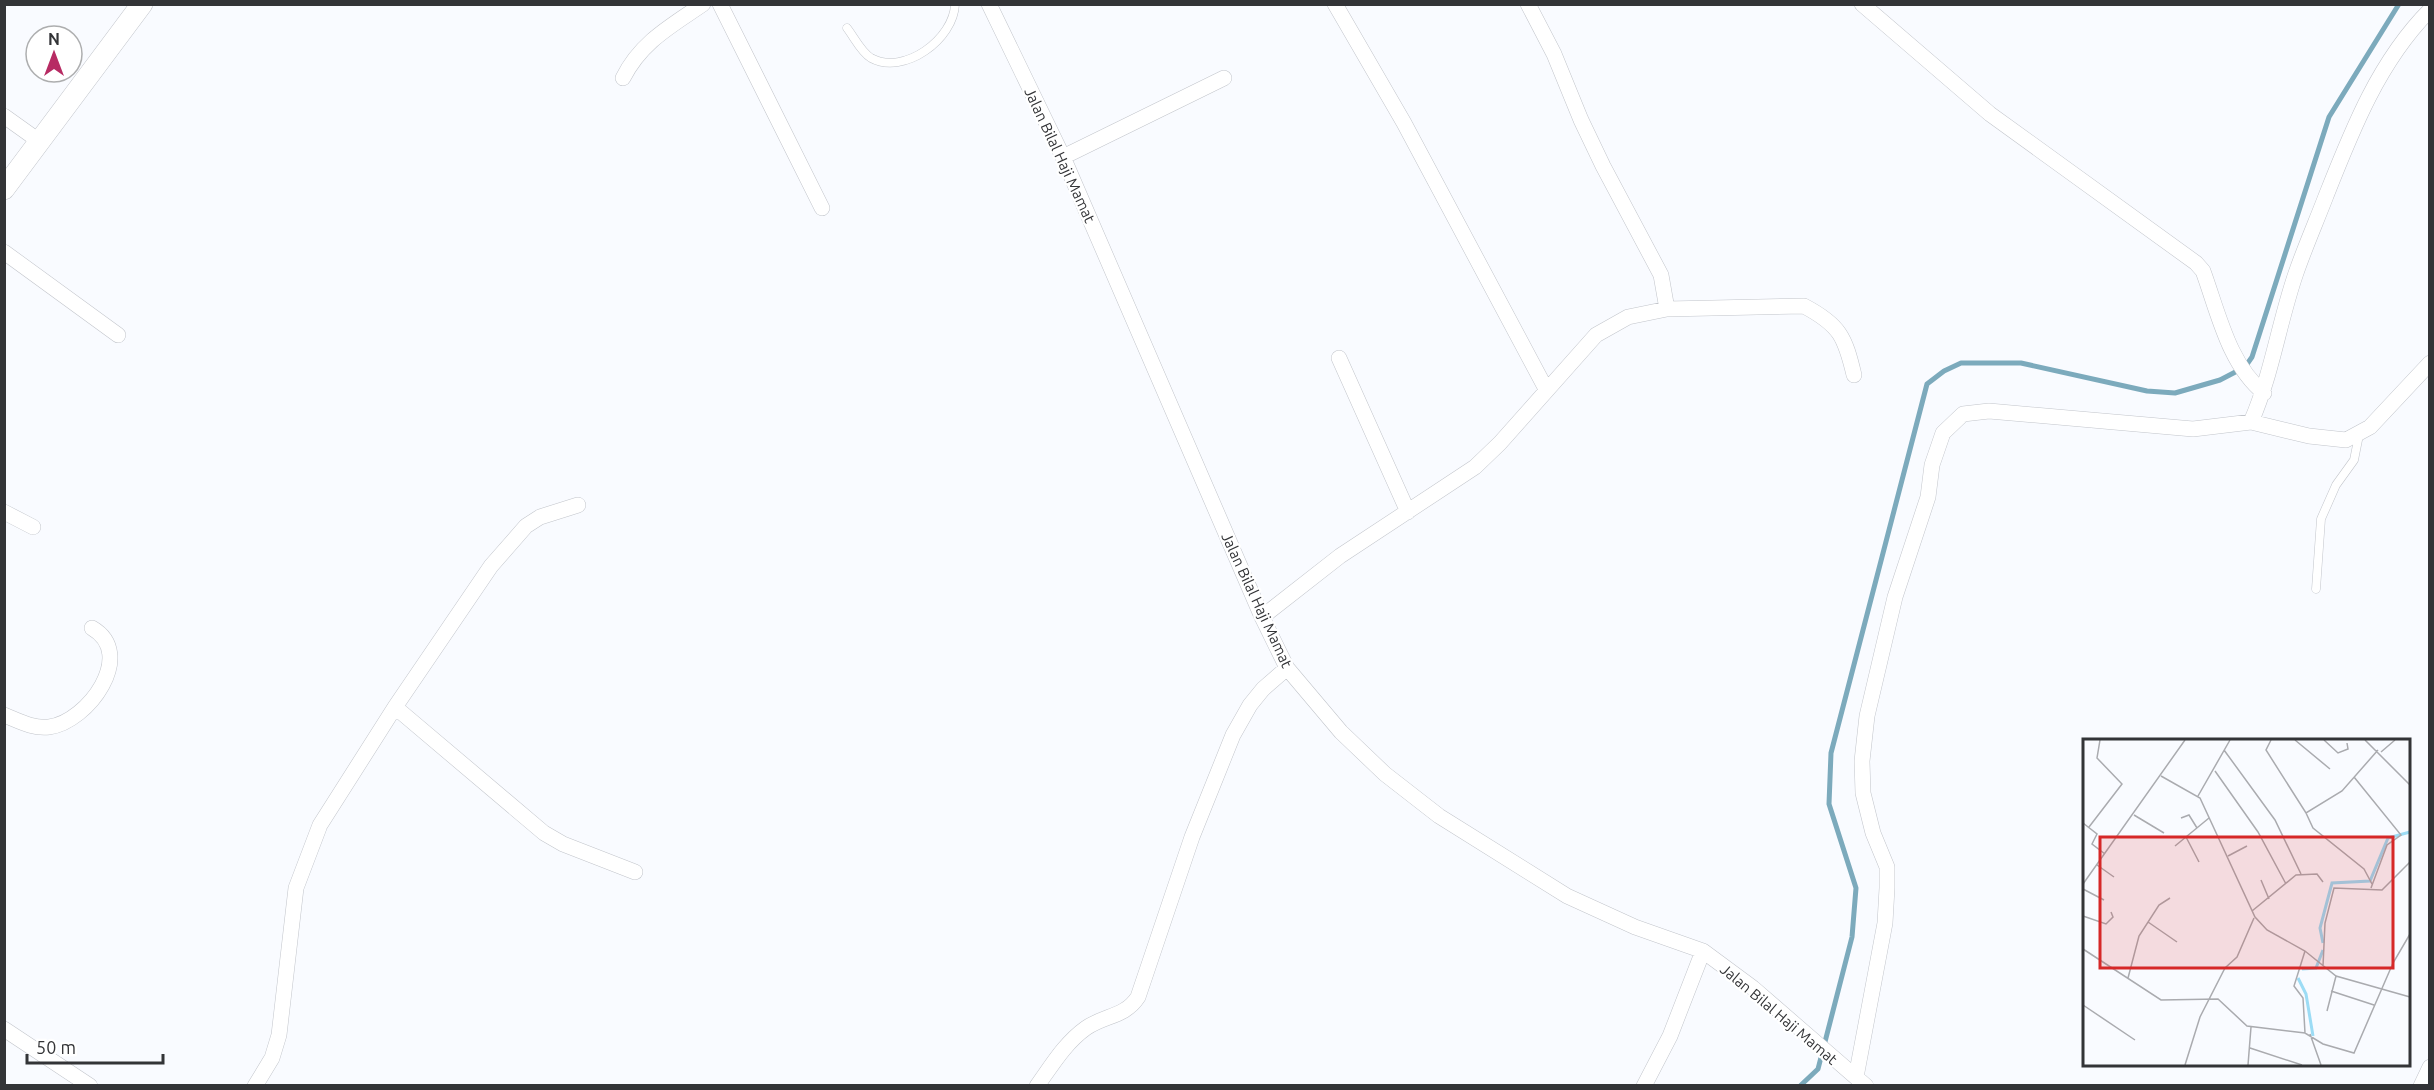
<svg xmlns="http://www.w3.org/2000/svg" width="2434" height="1090" viewBox="0 0 2434 1090" font-family="Ubuntu,sans-serif">
  <style>
    .lines { fill: none; stroke-linecap: round; stroke-linejoin: round }
    .stream { stroke: #7caabc; stroke-width: 5 }
    .service-casing { stroke: #c2c5cb; stroke-width: 9 }
    .minor-casing { stroke: #c2c5cb; stroke-width: 16 }
    .secondary-casing { stroke: #c2c5cb; stroke-width: 22 }
    .service { stroke: #fff; stroke-width: 8 }
    .minor { stroke: #fff; stroke-width: 15 }
    .secondary { stroke: #fff; stroke-width: 21 }
    .labels { text-anchor: middle; dominant-baseline: central; stroke-width: 4.5; stroke-linejoin: round; paint-order: stroke }
    .street-label { font-size: 15px; fill: #333437; stroke: #fff }
    .inset-river { fill: none; stroke: #9cdcf5; stroke-width: 3 }
    .inset-road { fill: none; stroke: #aaabaf; stroke-width: 1.5 }
    .view { fill: #d62828; fill-opacity: 0.15; stroke: #d62828; stroke-width: 3 }
    .inset-edge { fill: none; stroke: #333437; stroke-width: 3 }
  </style>
  <rect width="100%" height="100%" fill="#f9fbff"/>
  <g class="lines">
    <path class="stream" d="M1800,1086l18,-17 34,-132 4,-49 -27,-84 2,-51 96,-369 17,-13 17,-8h60l126,28 28,2 45,-13 25,-13 7,-10 77,-240 70,-113"/>
    <g class="service-casing">
      <path id="service" d="M847,28c7,9 14,24 24,30 33,18 83,-19 84,-54
        M2316,589l5,-70 15,-34 18,-25 5,-25"/>
    </g>
    <g class="minor-casing">
      <path id="minor" d="M720,4l102,204
        M989,4l74,153 199,460 25,51 54,64 44,42 54,42 128,80 68,31 68,24 50,37 113,98
        M1335,4l69,119 142,266
        M1528,4l26,50 27,66 22,46 58,109 6,34
        M1862,4l128,110 206,149 7,8c15,41 26,94 61,122
        M623,78c18,-36 48,-52 80,-74
        M4,116l35,25
        M1063,157l161,-79
        M4,252l114,83
        M1339,358l69,154
        M2251,422c21,-48 28,-100 45,-149 9,-26 20,-51 30,-77 26,-66 53,-135 104,-186
        M4,512l29,15
        M1262,617l78,-61 135,-89 25,-24 96,-108 32,-18 39,-8 137,-3c36,19 41,31 50,69
        M395,707l149,126 19,11 72,28
        M4,715c15,6 29,14 45,12 39,-5 88,-73 43,-99
        M4,1029l86,57
        M1856,1077l29,-154 2,-35v-21l-14,-34 -10,-40 -1,-32 5,-45 28,-119 33,-100 4,-32 11,-32 20,-19 26,-3 204,18 58,-7 58,14 37,4 24,-13 60,-64
        M255,1086l17,-28 7,-23 17,-147 24,-63 75,-118 96,-141 35,-40 14,-9 38,-12
        M1037,1086c15,-21 28,-43 49,-58 19,-13 39,-11 52,-31l54,-160 41,-102 17,-30 13,-16 24,-21
        M1644,1086l26,-50 33,-85
        M2421,1086l9,-19"/>
    </g>
    <g class="secondary-casing">
      <path id="secondary" d="M4,189l138,-185"/>
    </g>
    <use href="#service" class="service"/>
    <use href="#minor" class="minor"/>
    <use href="#secondary" class="secondary"/>
  </g>
  <g class="labels">
    <g class="street-label">
      <text transform="translate(1060 155) rotate(65)">Jalan Bilal Haji Mamat</text>
      <text transform="translate(1257 600) rotate(65)">Jalan Bilal Haji Mamat</text>
      <text transform="translate(1779 1014) rotate(40)">Jalan Bilal Haji Mamat</text>
    </g>
  </g>
  <g transform="translate(2083 739)">
    <rect width="327" height="327" fill="#f9fbff"/>
    <path class="inset-river" d="M240,204l-3,-15 12,-45 38,-2 18,-43 22,-6M219,230l14,-1 7,-18M215,239l8,16 7,42"/>
    <path class="inset-road" d="M188,1l-5,10 40,63 36,-22 36,-41M212,1l35,29M241,1l14,13 10,-4 -1,-6M282,1l45,45M141,11l51,70 26,54M298,13l14,-12M132,32l43,61 28,52M78,37l39,22 55,119 12,13 38,21 31,25 74,21M271,38l47,58 -14,10 -16,43M115,57l32,-56M223,74l7,15 51,41 8,15M51,76l30,18M98,79l8,-3 8,13M0,84l14,11 -5,10 13,10M6,88l33,-43 -25,-26 3,-18M103,98l13,25M92,107l34,-28M145,117l19,-10M14,126l17,12M178,141l8,19M0,145l102,-144M0,150l21,11M169,172l44,-36 21,-1 6,8M0,177l23,8 7,-7 -2,-5M65,183l29,20M0,210l78,51 57,-1 29,27 58,7 18,11 31,9 39,-90 17,-29M222,212l-11,35 9,12 2,35M240,227l2,-43 9,-35 48,2 28,-28M45,239l11,-42 20,-31 11,-7M248,252l43,14M0,266l52,35M244,272l9,-35M227,295l11,31M167,309l52,17M102,326l15,-48 25,-49 12,-11 17,-39M165,326l3,-38"/>
    <path class="view" d="M17,98h293v131h-293z"/>
    <rect width="327" height="327" class="inset-edge"/>
  </g>
  <rect width="2434" height="1090" fill="none" stroke="#333437" stroke-width="12"/>
  <g transform="translate(54 54)"><circle r="28" fill="#ffffff" stroke="#adaeaf" stroke-width="1.5"/>
  <path d="M0-4.5L10 22L0 15L-10 22Z" fill="#b72b63"/>
  <text y="-9" font-size="16" font-weight="bold" text-anchor="middle" fill="#333437">N</text>
  </g>
  <path d="M27 1054v9h136v-9" fill="none" stroke="#333437" stroke-width="3"/>
  <text x="36" y="1054" font-size="18" fill="#333437" stroke="#ffffff" stroke-width="4.5" paint-order="stroke">50 m</text>
</svg>
